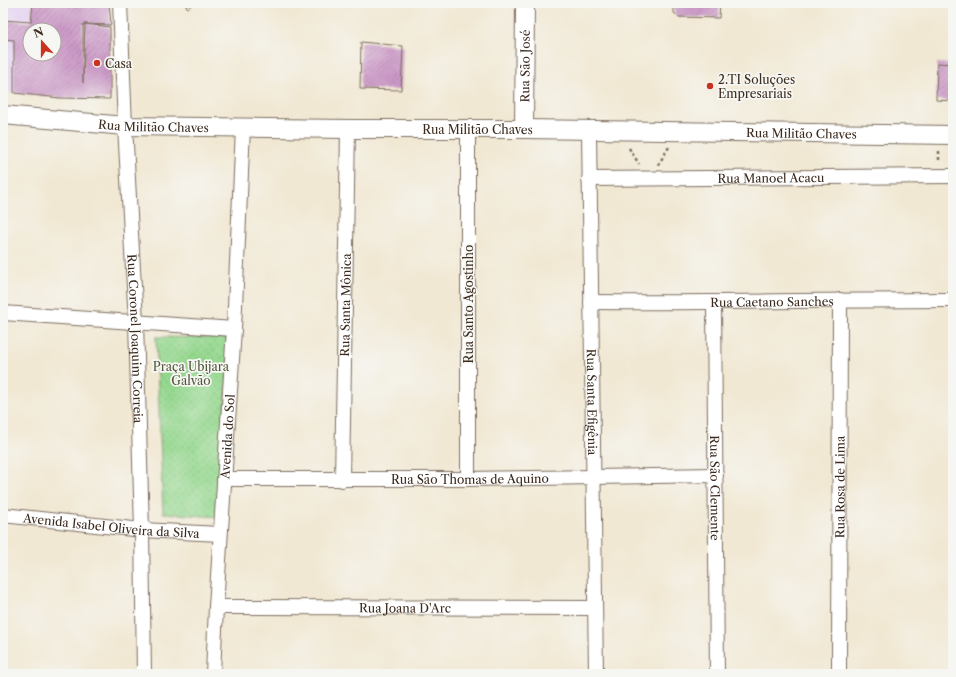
<svg xmlns="http://www.w3.org/2000/svg" width="956" height="677" viewBox="0 0 956 677" font-family="'Libre Caslon Text',serif">
  <style>
    .built { fill: #e4d3f1 }
    .park { fill: url(#park-dots); stroke: #688156 }
    .building { fill: url(#building-hatch); fill-rule: evenodd }
    .lines { fill: none; stroke-linecap: round; stroke-linejoin: round }
    .minor-casing { stroke: #7b6c5d; stroke-width: 16 }
    .tertiary-casing { stroke: #7b6c5d; stroke-width: 20 }
    .path { stroke: #7b6c5d; stroke-width: 2.5; stroke-dasharray: 3 3; stroke-linecap: butt }
    .minor { stroke: #fff; stroke-width: 14 }
    .tertiary { stroke: #fff; stroke-width: 18 }
    .poi-dot { fill: #c8321e; stroke: #f6f6f2; stroke-width: 1.5 }
    .labels { text-anchor: middle; dominant-baseline: central; stroke-width: 3.5; stroke-linejoin: round; paint-order: stroke }
    .poi-label { font-size: 12px; fill: #3b2a1e; stroke: #f6f6f2; text-anchor: start }
    .street-label { font-size: 12px; fill: #3b2a1e; stroke: #f6f6f2 }
    .park-label { font-size: 12px; fill: #52563a; stroke: #f6f6f2 }
  </style>
  <defs>
    <pattern id="park-dots" width="8" height="8" patternUnits="userSpaceOnUse"><rect width="8" height="8" fill="#95d88f"/><path d="M2 2h.1M6 6h.1" fill="none" stroke="#81ba7b" stroke-width="1.8" stroke-linecap="round"/></pattern>
    <pattern id="building-hatch" width="6" height="6" patternUnits="userSpaceOnUse"><rect width="6" height="6" fill="#cc99c8"/><path d="M-1 1l2-2M0 6l6-6M5 7l2-2" fill="none" stroke="#a77da2"/></pattern>
  </defs>
  <rect width="100%" height="100%" fill="#f6f6f2"/>
  <filter id="ink" filterUnits="userSpaceOnUse"><feTurbulence type="fractalNoise" baseFrequency=".025" numOctaves="2"/><feDisplacementMap in="SourceGraphic" scale="8" xChannelSelector="R" yChannelSelector="G"/><feConvolveMatrix kernelMatrix="1 2 1 2 8 2 1 2 1" color-interpolation-filters="sRGB"/></filter>
  <filter id="wash" filterUnits="userSpaceOnUse"><feTurbulence type="fractalNoise" baseFrequency=".012" numOctaves="4" result="noise"/><feDisplacementMap in="SourceGraphic" scale="16" xChannelSelector="R" yChannelSelector="G"/><feGaussianBlur stdDeviation="0.9" result="paint"/><feColorMatrix in="noise" values="0 0 0 0 0 0 0 0 0 0 0 0 0 0 0 0 0 1.4 0 .05"/><feComposite in="paint" operator="in"/></filter>
  <g filter="url(#wash)">
    <rect width="100%" height="100%" fill="#f1e8d3"/>
    <path class="built" d="M3,3h29l-2,18 -27,-1z
      M3,39l12,1 -1,53 -11,-1z"/>
    <path class="park" d="M156,337l73,1 -10,179 -56,-4z"/>
    <g id="blocks">
      <path class="building" d="M33,3l76,1 2,21 -28,-1v59l2,-59 25,3v72l-50,-1 -46,-5v-53l-11,-1v-19l28,2zM30,30h24v24h-24z
        M183,3h11l-6,5z
        M674,3h46l-1,15 -40,-1 -5,-4z
        M361,42l42,4 -2,44 -41,-1z
        M937,63l16,1v37l-17,-1z"/>
    </g>
  </g>
  <g filter="url(#ink)">
    <use href="#blocks" fill-opacity="0" stroke="#7b6c5d" stroke-width="1"/>
    <g class="lines">
      <g class="minor-casing">
        <g id="minor">
          <path id="s1" d="M120,3l5,123 11,196 6,208 2,144"/>
          <path d="M468,129v350"/>
          <path id="s2" d="M589,130l7,544"/>
          <path id="s3" d="M589,179l364,-3"/>
          <path id="s4" d="M591,302c120,1 241,-2 362,-2"/>
          <path id="s5" d="M714,303l3,371"/>
          <path d="M3,313l231,16"/>
          <path id="s6" d="M224,479h244l248,-4"/>
          <path id="s7" d="M342,480l6,-351"/>
          <path id="s8" d="M3,515l139,15 78,4"/>
          <path id="s9" d="M216,607l379,1"/>
          <path id="s10" d="M213,674l3,-67 18,-278 9,-201"/>
          <path id="s11" d="M839,674l1,-374"/>
        </g>
      </g>
      <g class="tertiary-casing">
        <g id="tertiary">
          <path id="s12" d="M3,115l122,11 223,3h176l429,6"/>
          <path id="s13" d="M524,129l1,-126"/>
        </g>
      </g>
      <path class="path" d="M629,148l10,16
        M939,151v11
        M658,165l11,-18"/>
      <use href="#minor" class="minor"/>
      <use href="#tertiary" class="tertiary"/>
    </g>
  </g>
  <g class="poi-dot">
    <circle cx="97" cy="63" r="4"/>
    <circle cx="710" cy="86" r="4"/>
  </g>
  <g class="labels">
    <g class="poi-label">
      <text x="105" y="63">Casa</text>
      <text x="718" y="79">2.TI Soluções<tspan x="718" dy="14">Empresariais</tspan></text>
    </g>
    <g class="street-label">
      <text stroke="none"><textPath href="#s13" startOffset="63">Rua São José</textPath></text>
      <text stroke="none"><textPath href="#s12" startOffset="151">Rua Militão Chaves</textPath></text>
      <text stroke="none"><textPath href="#s12" startOffset="475">Rua Militão Chaves</textPath></text>
      <text stroke="none"><textPath href="#s12" startOffset="799">Rua Militão Chaves</textPath></text>
      <text stroke="none"><textPath href="#s3" startOffset="182">Rua Manoel Acacu</textPath></text>
      <text stroke="none"><textPath href="#s4" startOffset="181">Rua Caetano Sanches</textPath></text>
      <text transform="translate(468 304) rotate(-90)">Rua Santo Agostinho</text>
      <text stroke="none"><textPath href="#s7" startOffset="175">Rua Santa Mônica</textPath></text>
      <text stroke="none"><textPath href="#s1" startOffset="336">Rua Coronel Joaquim Correia</textPath></text>
      <text stroke="none"><textPath href="#s2" startOffset="272">Rua Santa Efigênia</textPath></text>
      <text stroke="none"><textPath href="#s10" startOffset="238">Avenida do Sol</textPath></text>
      <text stroke="none"><textPath href="#s6" startOffset="246">Rua São Thomas de Aquino</textPath></text>
      <text stroke="none"><textPath href="#s11" startOffset="187">Rua Rosa de Lima</textPath></text>
      <text stroke="none"><textPath href="#s5" startOffset="185">Rua São Clemente</textPath></text>
      <text stroke="none"><textPath href="#s8" startOffset="109">Avenida Isabel Oliveira da Silva</textPath></text>
      <text stroke="none"><textPath href="#s9" startOffset="189">Rua Joana D'Arc</textPath></text>
    </g>
    <g class="park-label">
      <text x="191" y="366">Praça Ubijara<tspan x="191" dy="14">Galvão</tspan></text>
    </g>
  </g>
  <rect width="956" height="677" fill="none" stroke="#f6f6f2" stroke-width="16"/>
  <g transform="translate(42 42) rotate(339)"><circle r="19" fill="#f6f6f2" stroke="#aba49d"/>
  <path d="M0-3L7 15L0 10L-7 15Z" fill="#c8321e"/>
  <text y="-6" font-size="11" font-weight="bold" text-anchor="middle" fill="#3b2a1e">N</text>
  </g>
</svg>
